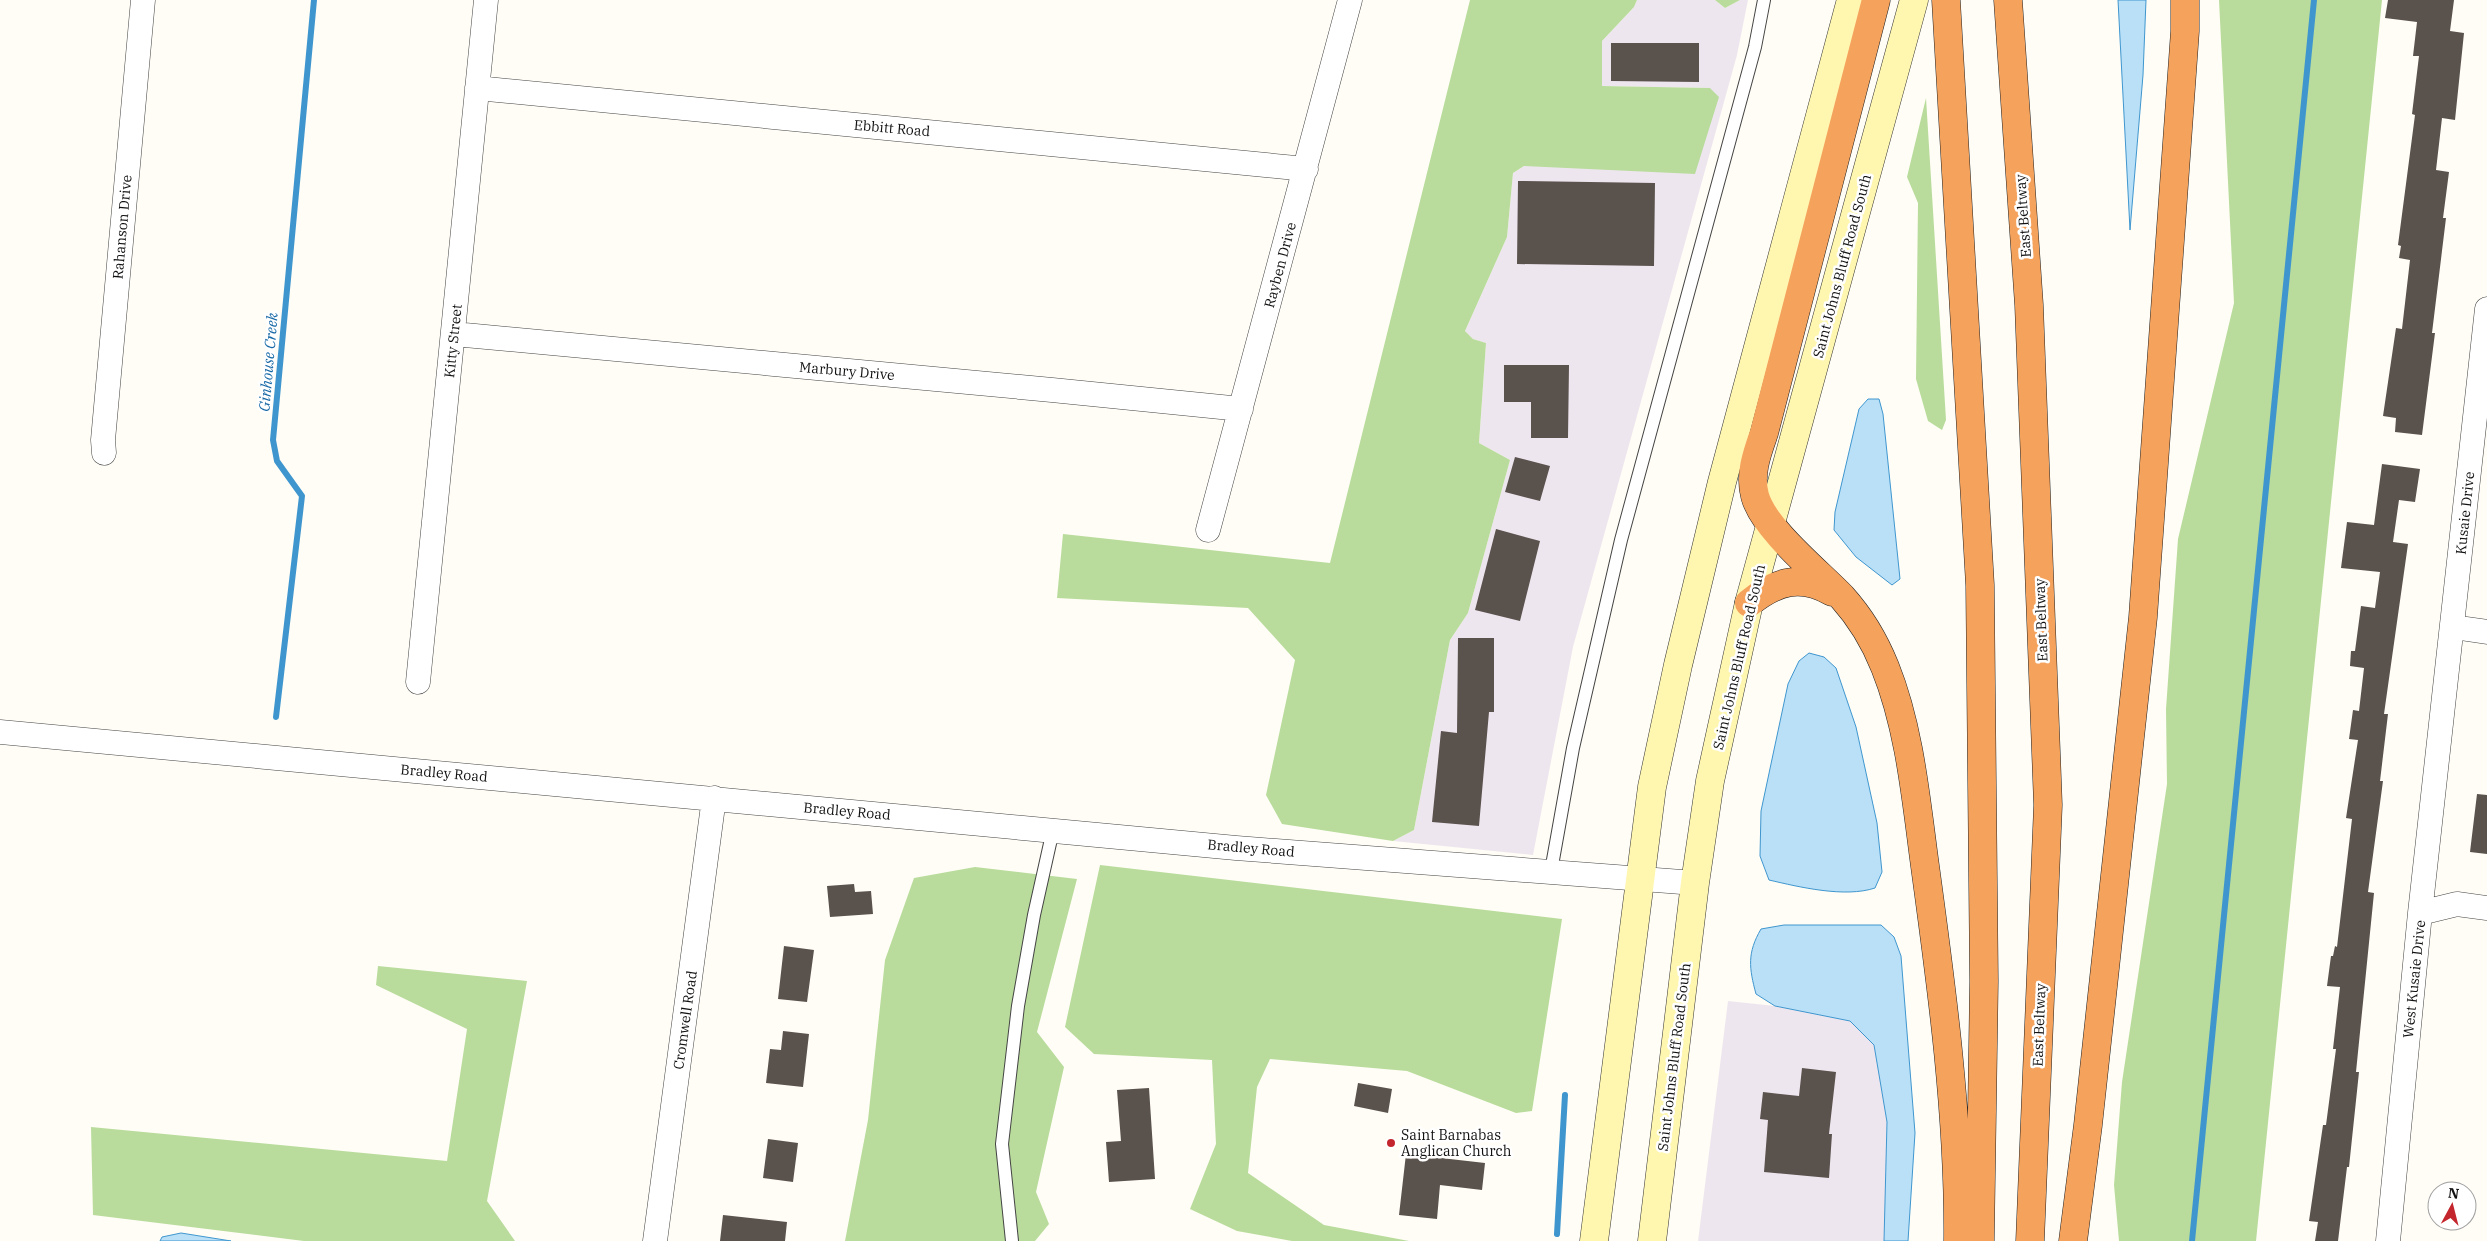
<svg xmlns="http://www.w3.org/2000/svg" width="2487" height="1241" viewBox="0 0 2487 1241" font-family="'IBM Plex Serif',serif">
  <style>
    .industrial { fill: #eee6ef }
    .forest { fill: #b9dc9c }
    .water { fill: #b9e0f7; stroke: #3f96cf }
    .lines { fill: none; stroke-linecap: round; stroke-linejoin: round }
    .stream { stroke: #3f96cf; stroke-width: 6 }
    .building { fill: #5a524d }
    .service-casing { stroke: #444; stroke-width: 14 }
    .minor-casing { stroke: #444; stroke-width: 25 }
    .secondary-casing { stroke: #333; stroke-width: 29 }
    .motorway-casing { stroke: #222; stroke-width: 29 }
    .service { stroke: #fff; stroke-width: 12 }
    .minor { stroke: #fff; stroke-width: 24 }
    .secondary { stroke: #fff6b0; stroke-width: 28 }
    .motorway { stroke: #f5a25d; stroke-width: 28 }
    .poi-dot { fill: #c4262e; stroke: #fff; stroke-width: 2 }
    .labels { text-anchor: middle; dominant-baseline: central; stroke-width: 5; stroke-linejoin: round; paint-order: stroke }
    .street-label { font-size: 14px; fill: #111; stroke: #fff }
    .poi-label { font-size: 14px; fill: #111; stroke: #fff; text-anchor: start }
    .water-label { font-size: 15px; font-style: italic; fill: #1768a6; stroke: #fff }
  </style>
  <rect width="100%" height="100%" fill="#fffdf5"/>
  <path class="industrial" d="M1637,0h78l10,8 15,-8h8l-11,55 -164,592 -40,208 -140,-14 21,-11 36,-190 18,-27 42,-153 -31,-17 7,-100 -13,-4 -8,-8 42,-94 6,-64 11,-7 186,-78 -108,-2v-45l32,-34z
    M1728,1001l47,5 75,15 24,24 13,77 -3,119h-186z"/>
  <path class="forest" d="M1470,0h167l-3,7 -32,34v45l108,2 9,9 -24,77 -171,-8 -11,7 -6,64 -42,94 8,8 13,4 -7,100 31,17 -42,153 -18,27 -36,190 -21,11 -111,-17 -16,-29 29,-135 -47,-52 -191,-10 6,-64 267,29z
    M1715,0h25l-15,8z
    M2219,0h163l-126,1241h-137l-5,-56 8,-103 45,-298 -1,-75 12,-170 56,-236z
    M1926,98l20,322 -4,10 -14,-9 -12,-42 2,-176 -11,-26z
    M1100,865l462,54 -30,192 -16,2 -109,-42 -137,-12 -13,28 -9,86 76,52 85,16h-117l-55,-10 -47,-22 26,-65 -4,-84 -118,-6 -29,-27z
    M975,867l102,12 -40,153 27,35 -28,125 13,32 -14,17h-190l23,-121 17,-160 29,-82z
    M378,966l149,15 -40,220 28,40h-211l-211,-26 -2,-88 356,34 20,-132 -91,-44z"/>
  <path class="water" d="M2118,0h28l-3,75 -13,155z
    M1868,399h11l4,15 17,165 -8,6 -36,-28 -22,-27 1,-18 24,-103z
    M1809,653l15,4 12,11 20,59 21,96 5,49 -7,16c-30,10 -76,-1 -106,-8l-9,-24 1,-45 27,-127 11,-23z
    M1784,925h97l13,12 7,19 14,177 -7,108h-24l3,-119 -13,-77 -24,-24 -75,-15 -19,-12c-7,-26 -9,-41 5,-65z
    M181,1233l50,8h-71l2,-4z"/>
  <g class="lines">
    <path class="stream" d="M276,717l26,-221 -25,-35 -4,-21 41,-440
      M1557,1234l8,-139
      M2192,1241l122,-1241"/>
  </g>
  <path class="building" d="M2388,0h66l-4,31 14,2 -9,87 -13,-2 -6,52 13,2 -6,46h3l-14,115h3l-13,102 -27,-3 1,-14 -13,-2 13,-88 6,1 8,-69 -11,-2 2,-12 -3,-1 17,-130 -3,-1 7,-58h-6l4,-34 -32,-4z
    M1611,43h88v39l-88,-1z
    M1518,181l137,2 -1,83 -137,-2z
    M1504,365h65l-1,73h-37v-36h-27z
    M1515,457l35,9 -10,35 -35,-9z
    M2382,464l38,5 -5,33 -16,-2 -6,42 15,2 -24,170h4l-8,67h3l-15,111 6,1 -18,179h3l-10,95h-2l-9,74h-23l3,-19 -9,-1 14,-96h3l10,-76h-3l7,-62 -13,-1 4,-30h2l2,-10 2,1 15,-128 -6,-1 12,-78 -9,-1 4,-29 6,1 5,-43 -14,-2 1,-15h4l6,-45 14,2 5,-36 -39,-4 6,-46 27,3z
    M1496,529l44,12 -20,80 -45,-11z
    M1458,638h36v74h-5l-10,114 -47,-4 9,-91 16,2z
    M2477,794l10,1v59l-17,-2z
    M854,884l1,8 16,-1 2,23 -43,3 -3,-31z
    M784,946l30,4 -7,52 -29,-3z
    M783,1031l26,3 -6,53 -37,-4 4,-34 11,1z
    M1802,1068l34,4 -7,62h3l-3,44 -65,-6 4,-52 -8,-1 3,-27 36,4z
    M1358,1083l34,6 -4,24 -34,-7z
    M1149,1088l6,91 -46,3 -3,-40 15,-1 -4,-51z
    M768,1139l30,4 -5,39 -30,-4z
    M1406,1154l79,9 -3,27 -42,-5 -3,34 -38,-4z
    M723,1215l64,7 -2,19h-65z"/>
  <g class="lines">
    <g class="service-casing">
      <path id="service" d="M1551,871l22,-123 48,-208 134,-493 9,-47
        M1012,1241l-10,-97 16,-138 16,-91 19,-85"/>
    </g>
    <g class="minor-casing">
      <path id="minor" d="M477,88l829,81
        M454,334l598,56 189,19
        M104,453l-1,-13 40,-440
        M1208,530l142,-530
        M2453,627l34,5
        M418,682l68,-682
        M0,732l1236,116 459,35
        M2420,913l37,-9 30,4
        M655,1241l59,-443
        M2388,1241l32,-328 67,-604"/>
    </g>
    <g class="secondary-casing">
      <path id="secondary" d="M1594,1241l58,-454 26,-122 44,-183 129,-482
        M1652,1241l43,-358 15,-102 39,-178 165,-603"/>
    </g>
    <g class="motorway-casing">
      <path id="motorway" d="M1876,0l-112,433c-7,20 -15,41 -9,63 9,33 63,76 87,101 18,20 33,45 43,70 25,62 31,133 40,199 17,124 34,250 33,375
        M1946,0l34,585 4,396 -4,260
        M2008,0l21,305 19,500 -18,436
        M1749,603c27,-22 52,-29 83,-11
        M2073,1241l15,-116 55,-508 42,-586v-31"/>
    </g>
    <use href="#service" class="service"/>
    <use href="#minor" class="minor"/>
    <use href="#secondary" class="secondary"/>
    <use href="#motorway" class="motorway"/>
  </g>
  <circle class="poi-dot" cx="1391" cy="1143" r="5"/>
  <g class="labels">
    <g class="street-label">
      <text transform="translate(892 128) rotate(5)">Ebbitt Road</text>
      <text transform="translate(2023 216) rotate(-94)">East Beltway</text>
      <text transform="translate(122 227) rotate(-85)">Rahanson Drive</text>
      <text transform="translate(1280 265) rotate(-75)">Rayben Drive</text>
      <text transform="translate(1842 266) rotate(-75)">Saint Johns Bluff Road South</text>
      <text transform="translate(453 341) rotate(-84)">Kitty Street</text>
      <text transform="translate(847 371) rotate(5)">Marbury Drive</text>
      <text transform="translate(2465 513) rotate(-84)">Kusaie Drive</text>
      <text transform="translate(2041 620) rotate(-92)">East Beltway</text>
      <text transform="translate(1739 657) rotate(-77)">Saint Johns Bluff Road South</text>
      <text transform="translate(444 773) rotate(5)">Bradley Road</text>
      <text transform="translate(847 811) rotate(5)">Bradley Road</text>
      <text transform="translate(1251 848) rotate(5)">Bradley Road</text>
      <text transform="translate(2414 979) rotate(-84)">West Kusaie Drive</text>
      <text transform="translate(685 1020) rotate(-82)">Cromwell Road</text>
      <text transform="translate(2039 1025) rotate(-88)">East Beltway</text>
      <text transform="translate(1674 1057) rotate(-83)">Saint Johns Bluff Road South</text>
    </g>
    <g class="poi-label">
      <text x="1401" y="1135">Saint Barnabas<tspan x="1401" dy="16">Anglican Church</tspan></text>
    </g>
    <g class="water-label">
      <text transform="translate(268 362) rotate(-85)">Ginhouse Creek</text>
    </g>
  </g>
  <g transform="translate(2452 1206) rotate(7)"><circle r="24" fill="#ffffff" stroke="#a0a0a0"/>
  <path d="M0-4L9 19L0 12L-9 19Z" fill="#c4262e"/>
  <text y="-8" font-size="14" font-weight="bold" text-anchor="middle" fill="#111111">N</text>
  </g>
</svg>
